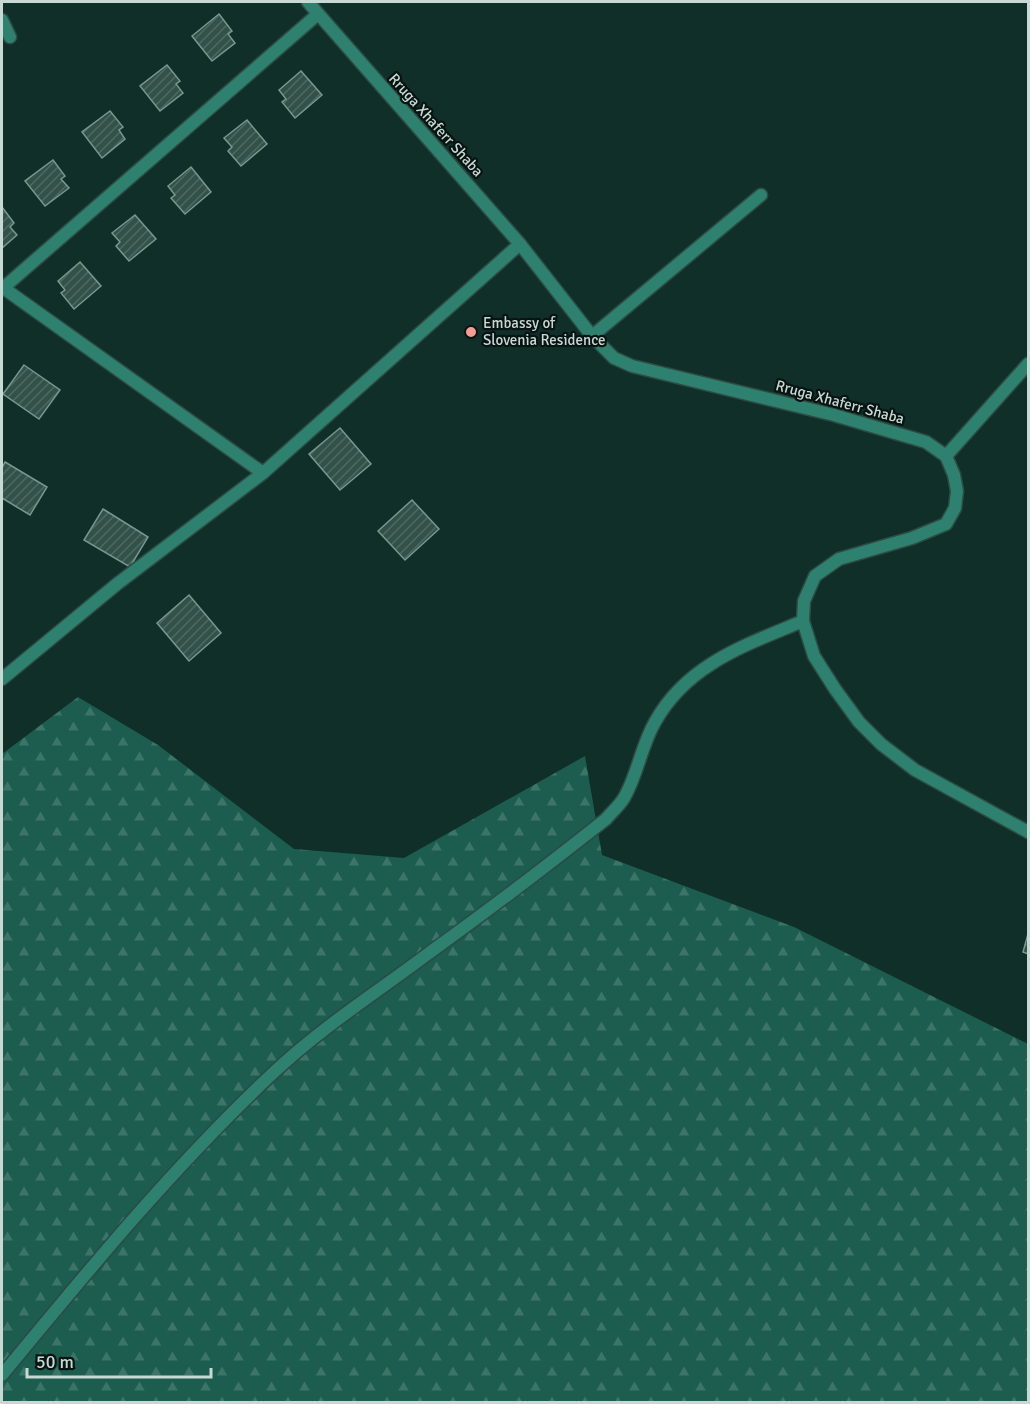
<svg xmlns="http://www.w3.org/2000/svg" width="1030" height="1404" viewBox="0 0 1030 1404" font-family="Signika,sans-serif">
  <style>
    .forest { fill: url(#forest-firs) }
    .building { fill: url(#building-hatch); stroke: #77988e; stroke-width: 1.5 }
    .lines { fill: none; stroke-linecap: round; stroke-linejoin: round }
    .service-casing { stroke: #2d4a44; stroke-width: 15 }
    .minor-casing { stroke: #2d4a44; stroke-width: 15 }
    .tertiary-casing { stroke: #2d4a44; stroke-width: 15 }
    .service { stroke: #2e816e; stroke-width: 12 }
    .minor { stroke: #2e816e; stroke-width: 12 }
    .tertiary { stroke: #2e816e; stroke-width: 12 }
    .poi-dot { fill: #f59c94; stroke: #081411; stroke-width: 2 }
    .labels { text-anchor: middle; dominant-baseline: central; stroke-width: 4.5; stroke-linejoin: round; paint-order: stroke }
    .street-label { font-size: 15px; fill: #c8d9d4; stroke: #081411 }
    .poi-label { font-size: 15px; fill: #c8d9d4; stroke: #081411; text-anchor: start }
  </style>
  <defs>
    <pattern id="forest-firs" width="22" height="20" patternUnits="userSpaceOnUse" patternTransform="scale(1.5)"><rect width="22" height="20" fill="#1c5d4f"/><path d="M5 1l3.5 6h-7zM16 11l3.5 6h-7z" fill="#3c7467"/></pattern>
    <pattern id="building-hatch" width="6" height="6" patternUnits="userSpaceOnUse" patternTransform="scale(1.5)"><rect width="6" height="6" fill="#325149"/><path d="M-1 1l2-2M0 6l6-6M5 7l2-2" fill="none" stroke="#4e6962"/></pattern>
  </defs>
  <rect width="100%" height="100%" fill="#102f28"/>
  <path class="forest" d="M78,697l80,48 136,104 110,9 181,-102 17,99 192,72 234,117v358h-1026v-648z"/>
  <path class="building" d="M219,14l13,17 -4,3 7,9 -23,18 -20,-25z
    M167,65l13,16 -4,3 7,9 -23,18 -20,-25z
    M301,71l21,24 -27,23 -13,-16 4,-3 -7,-9z
    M110,111l13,16 -4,3 6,9 -23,19 -20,-26z
    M247,120l20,24 -26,22 -13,-15 4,-4 -8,-9z
    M53,160l12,16 -4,3 8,9 -24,18 -20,-25z
    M191,167l20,25 -26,22 -14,-16 4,-3 -7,-9z
    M2,207l12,16 -4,4 7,8 -15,13z
    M135,215l21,24 -27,22 -13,-15 4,-4 -8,-9z
    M80,262l21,24 -27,23 -13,-16 4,-3 -7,-9z
    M24,365l36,25 -21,29 -36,-25z
    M340,428l31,36 -31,26 -31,-36z
    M5,462l42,25 -17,28 -28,-17v-30z
    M412,500l27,29 -34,31 -27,-29z
    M103,509l45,28 -18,30 -46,-27z
    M189,595l32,38 -32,28 -32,-38z
    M1028,934v20l-5,-2z"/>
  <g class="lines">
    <g class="service-casing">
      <path id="service" d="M2,20l8,17
        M3,288l315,-274
        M592,336l169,-141
        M946,456l82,-92"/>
    </g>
    <g class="minor-casing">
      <path id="minor" d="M2,287l261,186
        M2,679l115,-95 146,-111 257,-229
        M2,1375c85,-103 171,-208 269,-300 48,-46 105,-82 158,-122 60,-43 119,-88 177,-134 6,-7 13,-13 18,-21 14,-24 17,-52 31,-76 32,-58 91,-77 148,-101"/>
    </g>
    <g class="tertiary-casing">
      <path id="tertiary" d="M308,2l212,242 72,92 22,22 18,8 202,49 92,27 20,14 8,19 3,16 -2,17 -9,16 -34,14 -73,21 -24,17 -11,25 -1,20 11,35 21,33 24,33 22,22 34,26 113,62"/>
    </g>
    <use href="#service" class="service"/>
    <use href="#minor" class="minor"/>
    <use href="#tertiary" class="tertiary"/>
  </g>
  <circle class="poi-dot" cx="471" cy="332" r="6"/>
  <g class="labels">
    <g class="street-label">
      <text transform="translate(436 125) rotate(48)">Rruga Xhaferr Shaba</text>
      <text transform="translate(840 402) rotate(15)">Rruga Xhaferr Shaba</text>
    </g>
    <g class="poi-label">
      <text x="483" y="323">Embassy of<tspan x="483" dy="17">Slovenia Residence</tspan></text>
    </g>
  </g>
  <rect width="1030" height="1404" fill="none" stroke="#c8d9d4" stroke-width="6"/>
  <path d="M27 1368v9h184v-9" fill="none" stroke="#c8d9d4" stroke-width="3"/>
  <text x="36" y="1368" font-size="18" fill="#c8d9d4" stroke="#081411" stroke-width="4.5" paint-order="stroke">50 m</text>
</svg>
